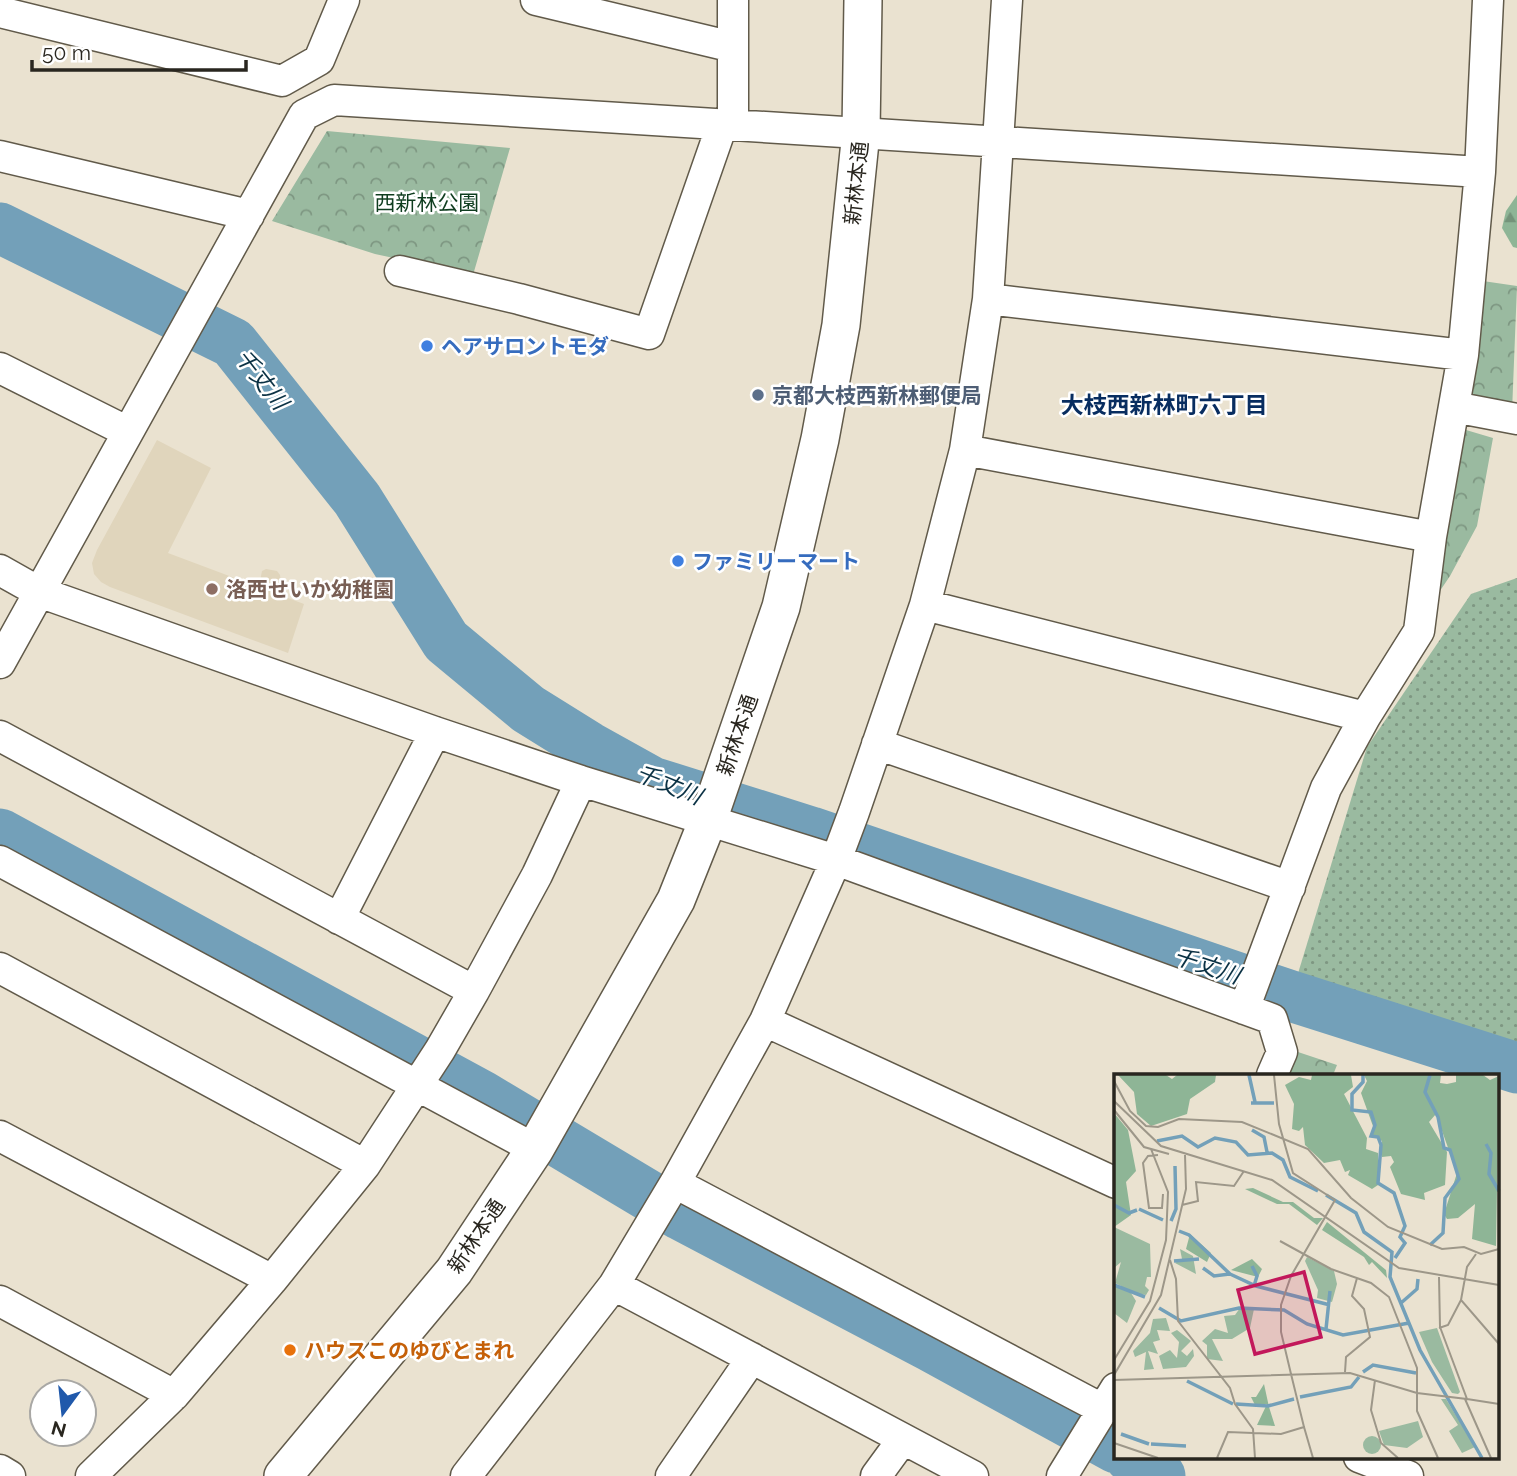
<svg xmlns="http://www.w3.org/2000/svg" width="1517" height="1476" viewBox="0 0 1517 1476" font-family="Raleway,'Noto Sans JP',sans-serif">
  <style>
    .built { fill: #e0d5bc }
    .grass { fill: url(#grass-dots) }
    .forest { fill: url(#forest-firs) }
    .park { fill: url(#park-crowns) }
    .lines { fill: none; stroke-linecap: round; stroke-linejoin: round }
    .river { stroke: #73a0b9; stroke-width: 51 }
    .minor-casing { stroke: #615a4a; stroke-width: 33 }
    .tertiary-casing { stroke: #615a4a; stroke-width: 40 }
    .minor { stroke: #fff; stroke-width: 30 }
    .tertiary { stroke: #fff; stroke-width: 37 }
    .shop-dot { fill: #3f7fe0; stroke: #fff; stroke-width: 2.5 }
    .service-dot { fill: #5c6f8a; stroke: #fff; stroke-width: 2.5 }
    .education-dot { fill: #8d6e63; stroke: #fff; stroke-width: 2.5 }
    .food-dot { fill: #e8710a; stroke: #fff; stroke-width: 2.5 }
    .labels { text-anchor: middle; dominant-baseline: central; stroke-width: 5; stroke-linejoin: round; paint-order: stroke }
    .street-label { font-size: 21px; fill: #29261f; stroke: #fff }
    .park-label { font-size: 21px; fill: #0f3d1f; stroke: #fff }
    .shop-label { font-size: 21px; font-weight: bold; fill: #366cbe; stroke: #fff; text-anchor: start }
    .service-label { font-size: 21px; font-weight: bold; fill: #4e5e75; stroke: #fff; text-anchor: start }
    .education-label { font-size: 21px; font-weight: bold; fill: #785e54; stroke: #fff; text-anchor: start }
    .food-label { font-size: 21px; font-weight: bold; fill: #c56008; stroke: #fff; text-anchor: start }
    .water-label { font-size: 23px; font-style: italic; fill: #0a3144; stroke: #fff }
    .neighbourhood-label { font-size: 23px; font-weight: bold; fill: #082d60; stroke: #fff }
    .inset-river { fill: none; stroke: #73a0b9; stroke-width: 3.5 }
    .inset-road { fill: none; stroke: #9d9789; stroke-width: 2 }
    .view { fill: #c2185b; fill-opacity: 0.15; stroke: #c2185b; stroke-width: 3.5 }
    .inset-edge { fill: none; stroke: #29261f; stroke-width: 3.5 }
  </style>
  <defs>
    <pattern id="grass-dots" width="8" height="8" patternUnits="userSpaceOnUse" patternTransform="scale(1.75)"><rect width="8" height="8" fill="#9abaa0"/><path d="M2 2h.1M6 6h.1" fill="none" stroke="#7e9782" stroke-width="1.8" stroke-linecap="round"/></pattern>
    <pattern id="forest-firs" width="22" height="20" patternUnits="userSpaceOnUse" patternTransform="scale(1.75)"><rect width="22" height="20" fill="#8eb596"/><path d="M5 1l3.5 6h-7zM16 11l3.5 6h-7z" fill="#74937a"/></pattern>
    <pattern id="park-crowns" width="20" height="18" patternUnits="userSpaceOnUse" patternTransform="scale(1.75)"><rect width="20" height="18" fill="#9abaa0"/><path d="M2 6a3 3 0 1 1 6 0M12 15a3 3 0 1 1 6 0" fill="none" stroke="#7e9782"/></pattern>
  </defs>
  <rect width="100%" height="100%" fill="#eae2d0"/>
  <path class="built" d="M157,440l54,28 -43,85 93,35 -1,-7 2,-10 4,-2 11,2 3,4 1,7 -9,10 32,12 -16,49 -178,-66 -9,-5 -7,-8 -2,-11 5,-13z"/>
  <path class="grass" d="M1517,578v473l-221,-71 71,-233 104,-153z"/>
  <path class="forest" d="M1517,195v53l-4,-1 -11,-19 4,-17z"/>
  <path class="park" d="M327,131l183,17 -37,127 -98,-21 -103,-33z
    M1476,280l41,6 -5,126 -53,-10z
    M1456,427l37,11 -16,88 -27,50 -29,43z
    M1286,1048l51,17 -4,10h-58z"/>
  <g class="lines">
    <path class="river" d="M0,228l233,115 124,156 89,142 82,68 61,38 63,35 159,50 480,164 226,72
      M0,834l482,262 199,119 249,131 186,102
      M1130,1457l30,19"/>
    <g class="minor-casing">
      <path id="minor" d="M536,0l197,47
        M0,12l282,69 37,-21 25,-60
        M733,125v-125
        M0,156l249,59
        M400,271l119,28 130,35 73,-209
        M988,299l475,56
        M0,368l128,64
        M1454,407l63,12
        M965,450l466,87
        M0,570l39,22 396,140 146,49 255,79 436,159 10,33 -10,23
        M925,605l440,112
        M0,663l304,-548 30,-15 1146,72
        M0,736l474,255
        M877,744l413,143
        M0,861l535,288
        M339,919l96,-187
        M0,968l365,197
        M1244,1009l82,-221 39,-71 54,-86 12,-94 32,-182 17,-183 8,-172
        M765,1021l351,162
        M0,1136l272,144
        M675,1183l429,227
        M614,1285l359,191
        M0,1301l174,94
        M1359,1457l49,19
        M0,1470l10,6
        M91,1476l83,-81 98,-115 93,-115 75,-115 34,-59 63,-116 44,-94
        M466,1476l148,-191 61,-102 90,-162 71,-161 18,-48 71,-207 40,-155 23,-151 19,-299
        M671,1476l81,-118
        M876,1476l27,-37
        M1062,1476l54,-88"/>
    </g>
    <g class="tertiary-casing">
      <path id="tertiary" d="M283,1476l171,-205 81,-122 141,-249 32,-80 73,-213 39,-168 21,-114 20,-193 2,-132"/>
    </g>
    <use href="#minor" class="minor"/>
    <use href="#tertiary" class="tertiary"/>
  </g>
  <g class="shop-dot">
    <circle cx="427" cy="346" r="7"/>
    <circle cx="678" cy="561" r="7"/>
  </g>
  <circle class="service-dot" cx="758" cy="395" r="7"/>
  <circle class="education-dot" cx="212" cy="589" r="7"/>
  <circle class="food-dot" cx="290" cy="1350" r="7"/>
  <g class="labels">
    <g class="street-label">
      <text transform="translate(856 183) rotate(-84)">新林本通</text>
      <text transform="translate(737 735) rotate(-71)">新林本通</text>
      <text transform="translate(476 1236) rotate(-56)">新林本通</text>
    </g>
    <g class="park-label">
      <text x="427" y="202">西新林公園</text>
    </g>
    <g class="shop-label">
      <text x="441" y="346">ヘアサロントモダ</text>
      <text x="692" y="561">ファミリーマート</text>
    </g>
    <g class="service-label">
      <text x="772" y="395">京都大枝西新林郵便局</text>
    </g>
    <g class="education-label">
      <text x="226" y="589">洛西せいか幼稚園</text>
    </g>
    <g class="food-label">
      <text x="304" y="1350">ハウスこのゆびとまれ</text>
    </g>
    <g class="water-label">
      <text transform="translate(262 379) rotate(52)">千丈川</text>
      <text transform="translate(669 784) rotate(22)">千丈川</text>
      <text transform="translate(1207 965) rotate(18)">千丈川</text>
    </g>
    <g class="neighbourhood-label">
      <text x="1164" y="404">大枝西新林町六丁目</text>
    </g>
  </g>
  <g transform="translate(1114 1074)">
    <rect width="385" height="385" fill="#eae2d0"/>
    <path d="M0,153l36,17 1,33h-4l-2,9 4,4 -3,5 -15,-2 5,8 -9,22 -13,-10v-27h7l-6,-3 6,-21 -7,6zM66,175l13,7 3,18 -21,-11 7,-4zM126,234l14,1 -4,19 -18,11h-20l11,22 -16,-2v-14l-5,-4 13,-12 13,4 -4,-17 11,-1zM52,244l4,13 -13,-1 3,10 -7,2 5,12 -10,-3 6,18 -10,1 2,-18 -11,5 -2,-6 17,-18 3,-14zM63,256l14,11 -10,10 6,5 6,-7 1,7 -8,11 -23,2 -4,-13 11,-6 7,8 2,-16 -8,-9z" fill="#9abaa0"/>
    <path d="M4,1h48l6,4 5,-4h39l-1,7 -25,17 -3,15 -36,12 -14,-12 -3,-22zM198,1h39l2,12 -9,7 23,44 -1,11 12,4v32l-6,4 -24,-14 2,-5 -5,2 -5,-12 -16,3 -19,-18 -2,-18 -4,4 -7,-2 2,-25 -9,-19 14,-8 12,3zM250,1h77l-1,8 7,1 9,-2v-7h27l7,5 9,-4 -3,170 -24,-7 3,-35 -17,14 -11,1 -3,-5 13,-41 -21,-59 -7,8 18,30 -2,33 -21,8 1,7 -24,-6 -11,-27 4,-5 -3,-6 -9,1v-16l-10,-6 2,-6 -13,-36 6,-12zM0,39l14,17 8,41 -10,11 5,33 -17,12zM139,114l30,14h10l21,16h9l-6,7 -28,-21h-12l-32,-15zM213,148l59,48 1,8 -15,-16 -3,3 -5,-8 -42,-27zM76,160l21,19 -4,9 -21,-13zM138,185l10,10 -4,8 -27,-7zM150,310l5,23 6,19 -18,-1 10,-21 -12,1 -4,-8h5z" fill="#8eb596"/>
    <path d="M193,183l27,14 3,13 -5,18 -15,-4 1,-8 -13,-29zM323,254l23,64 -2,2 -6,-1 -20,-31 -13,-30zM327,325h5l29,48 -13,6 -13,-22 9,-6zM304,347l5,16 -16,11 -23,-3 -5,-14z" fill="#9abaa0"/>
    <path d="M249 371a9 9 0 1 1 18 0a9 9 0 1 1-18 0Z" fill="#9abaa0"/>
    <path class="inset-river" d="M135,1l6,27M249,1v7l-11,12v16l19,2 4,13 -4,11 7,1 3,8 -3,38 16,10 11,33 -5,11 5,6 -10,15M316,1l-5,17 13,25 6,31 6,2 9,29 -14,19 -2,35 -13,12M137,29h23M138,56l12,7 3,15M43,67l25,-5 16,11 17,-9 21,4 12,13 24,-2 11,7 7,17 28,14M372,70l5,9 -2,21 10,17M212,121l30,18 8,19 28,20 -2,25 30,73 62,108M0,131l15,8 8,-3M25,135l24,11M57,147l5,-12 -1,-43M65,157l10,4 41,39 -16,2 -11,-8M60,187l25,-2M138,192l5,10 -3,10M116,200l26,12 74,19M0,211l31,12M287,229l16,-14 1,-10M45,234l22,13 58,-13 45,2 23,14 36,11 66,-12M212,255l4,-38M249,298l10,-7 43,8M73,307l46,23M186,323l51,-10 8,-10M122,330l32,2 26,-7M7,360l28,10M37,370l35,2"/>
    <path class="inset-road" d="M160,1l5,49 14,49 42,27 -44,76 -10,29v27l10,42M0,7l16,30 16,15 12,1 21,-8 63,3 66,27 43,49 37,29 54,22 22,-2 17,7 18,-5M0,27l47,45 111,34 127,88 100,17M0,36l30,37 25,7M44,81l-10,1 -5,7 6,45h13l1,-14M68,131l16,-4 -2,-19 38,4 10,-15M166,167l51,28 40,14 18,14 28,71v43l21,47M362,180l-9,13 -6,33 38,44M56,186l6,19 2,42 52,67 5,16 18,25 2,29M325,203l1,50M325,254l9,-3 13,-25M0,286l36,-59 16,-61 2,-48 -17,-43M231,298l1,-15 24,-20 -6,-28 -12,-13 5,-18M0,301l47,-80 25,-106 -1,-34M0,306l236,-7 67,20 50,6 -27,-72M261,306l-4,30 10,33 17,15M351,325l26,59M353,325l32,5M190,353l9,31M0,369l44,15M103,384l11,-26 53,2 23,-7 -13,-53"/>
    <path class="view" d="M190,198l17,65 -66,17 -17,-64z"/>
    <rect width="385" height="385" class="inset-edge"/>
  </g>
  <g transform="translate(63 1413) rotate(195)"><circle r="33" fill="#ffffff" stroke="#a9a8a5" stroke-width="2"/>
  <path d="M0-5L12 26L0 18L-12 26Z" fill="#2059ab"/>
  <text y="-10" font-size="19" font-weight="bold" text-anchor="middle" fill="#29261f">N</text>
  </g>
  <path d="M32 60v10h214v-10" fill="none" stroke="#29261f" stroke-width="3.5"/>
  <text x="42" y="60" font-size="21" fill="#29261f" stroke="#ffffff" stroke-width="5" paint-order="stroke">50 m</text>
</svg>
